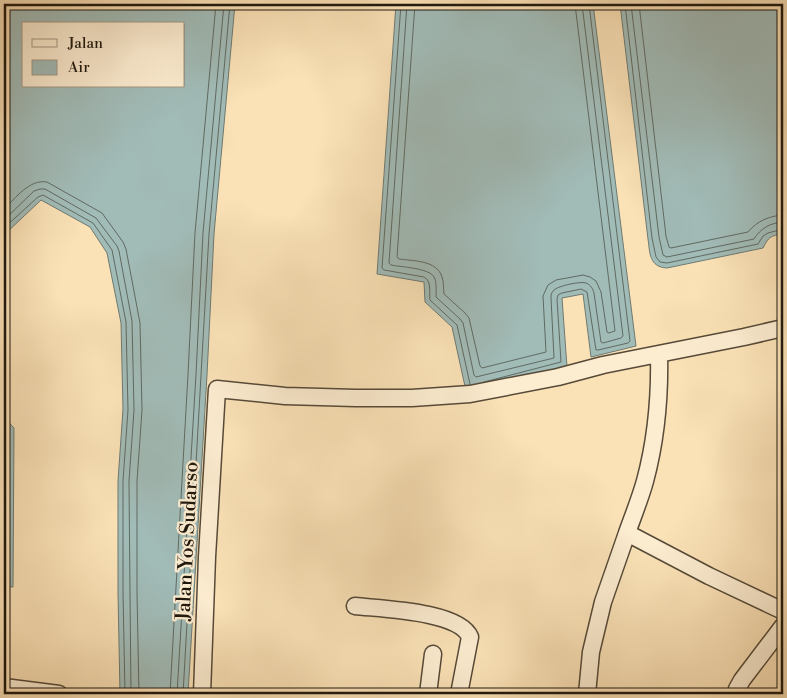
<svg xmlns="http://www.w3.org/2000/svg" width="787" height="698" viewBox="0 0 787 698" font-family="'Libre Bodoni',serif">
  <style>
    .water { fill: #a1bbb7; stroke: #6d7a73; fill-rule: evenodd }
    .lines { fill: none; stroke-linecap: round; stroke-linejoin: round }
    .shore { stroke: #606a62; stroke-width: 1 }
    .minor-casing { stroke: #564a38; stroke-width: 19 }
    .minor { stroke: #fcecd0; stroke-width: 16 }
    .labels { text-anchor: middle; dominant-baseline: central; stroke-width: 4.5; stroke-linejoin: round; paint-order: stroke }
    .street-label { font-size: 20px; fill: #1f180e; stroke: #fcecd0 }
  </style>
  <rect width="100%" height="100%" fill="#fae1b6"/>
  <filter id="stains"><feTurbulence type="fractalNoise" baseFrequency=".004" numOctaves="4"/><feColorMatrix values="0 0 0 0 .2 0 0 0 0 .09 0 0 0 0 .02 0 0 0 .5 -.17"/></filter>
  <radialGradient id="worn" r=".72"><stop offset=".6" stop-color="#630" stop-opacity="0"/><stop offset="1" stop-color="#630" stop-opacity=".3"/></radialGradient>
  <path class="water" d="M4,4h231l-21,230 -7,141 -19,319h-68l-2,-101v-112l5,-72 -2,-86 -14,-70 -17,-26 -49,-27 -37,35zM24,24h160v62h-160z
    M396,4h197l43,342 -45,11 -8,-63 -21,4 5,69 -101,24 -14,-64 -27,-25 -1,-20 -47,-8z
    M620,4h163v229c-13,4 -14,3 -20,15l-96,20c-18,-1 -17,-15 -19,-29z
    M4,417l10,11 -1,159h-9z"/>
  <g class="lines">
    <path class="shore" d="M401,4l-19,264 2,2 40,7c8,4 5,15 6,23l27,25 13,59
      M407,4l-18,259 2,2c10,2 38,3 43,12 3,5 2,14 2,20l24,22 3,4 11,52 2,2 78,-19 -3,-60c0,-3 0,-5 3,-8 4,-4 26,-9 32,-7 5,2 7,6 8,10l7,49 2,1 18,-5 2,-2 -41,-332
      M415,4l-18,253 2,2c14,2 38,1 43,18 2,5 1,11 2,17l21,19 4,5 11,48 2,2 64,-16 -3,-56 5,-11 8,-5 27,-5 7,2 6,4 5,11 6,40 2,1 6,-2 -40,-327
      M625,4l27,234 4,19 4,5 7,1 91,-19 5,-8 5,-3 15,-4
      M631,4l28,233 4,18 4,2 87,-18c7,-11 16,-16 29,-17
      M639,4l27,232 3,11 2,1 77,-16c9,-11 21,-16 35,-17
      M4,209c12,-11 25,-30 43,-27l55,31 21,29 3,7 14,74 2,87 -5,71v112l2,101
      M4,220l30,-29 6,-2h5l51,29 21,28 2,5 13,70 2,89 -5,71 1,112 1,101
      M4,228l34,-31 5,-2 50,28 19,27 14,72 2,88 -5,71v112l2,101
      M484,382l77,-20 -4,-63 1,-4 4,-2 19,-4 6,3 9,58h2l30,-7 2,-2 -41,-337
      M4,424l5,7 -1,148 -1,2 -3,1
      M170,694l18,-320 7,-141 21,-229
      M177,694l19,-320 7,-141 21,-229
      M183,694l26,-460 21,-230"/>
    <g class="minor-casing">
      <path id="minor" d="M627,533c6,-17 13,-34 18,-52 11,-41 15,-85 14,-127
        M355,606c26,3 104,5 115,31l-11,57
        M4,687l55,7
        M202,694l5,-137 10,-168 68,7 71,2h56l58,-4 88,-17 45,-12 141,-28 39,-9
        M428,694l5,-40
        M587,694l4,-42 12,-50 24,-69 82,43 74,35
        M739,694l-2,-5 5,-9 41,-54"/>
    </g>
    <use href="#minor" class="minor"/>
  </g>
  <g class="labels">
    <g class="street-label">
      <text transform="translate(188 541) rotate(-87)">Jalan Yos Sudarso</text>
    </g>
  </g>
  <rect width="787" height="698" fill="none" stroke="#fae1b6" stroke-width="20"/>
  <rect x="5" y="5" width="777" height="688" fill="none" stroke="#1f180e" stroke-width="2.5"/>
  <rect x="10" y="10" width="767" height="678" fill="none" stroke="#1f180e"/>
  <rect x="22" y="22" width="162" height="65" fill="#fcecd0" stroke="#a49782"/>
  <rect x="32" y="39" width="25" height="8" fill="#fcecd0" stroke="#a49782"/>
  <text x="68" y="48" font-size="15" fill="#1f180e">Jalan</text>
  <rect x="32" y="60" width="25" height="15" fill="#a1bbb7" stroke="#a49782"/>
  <text x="68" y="72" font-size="15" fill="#1f180e">Air</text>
  <rect width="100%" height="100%" filter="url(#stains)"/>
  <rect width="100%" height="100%" fill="url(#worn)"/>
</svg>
